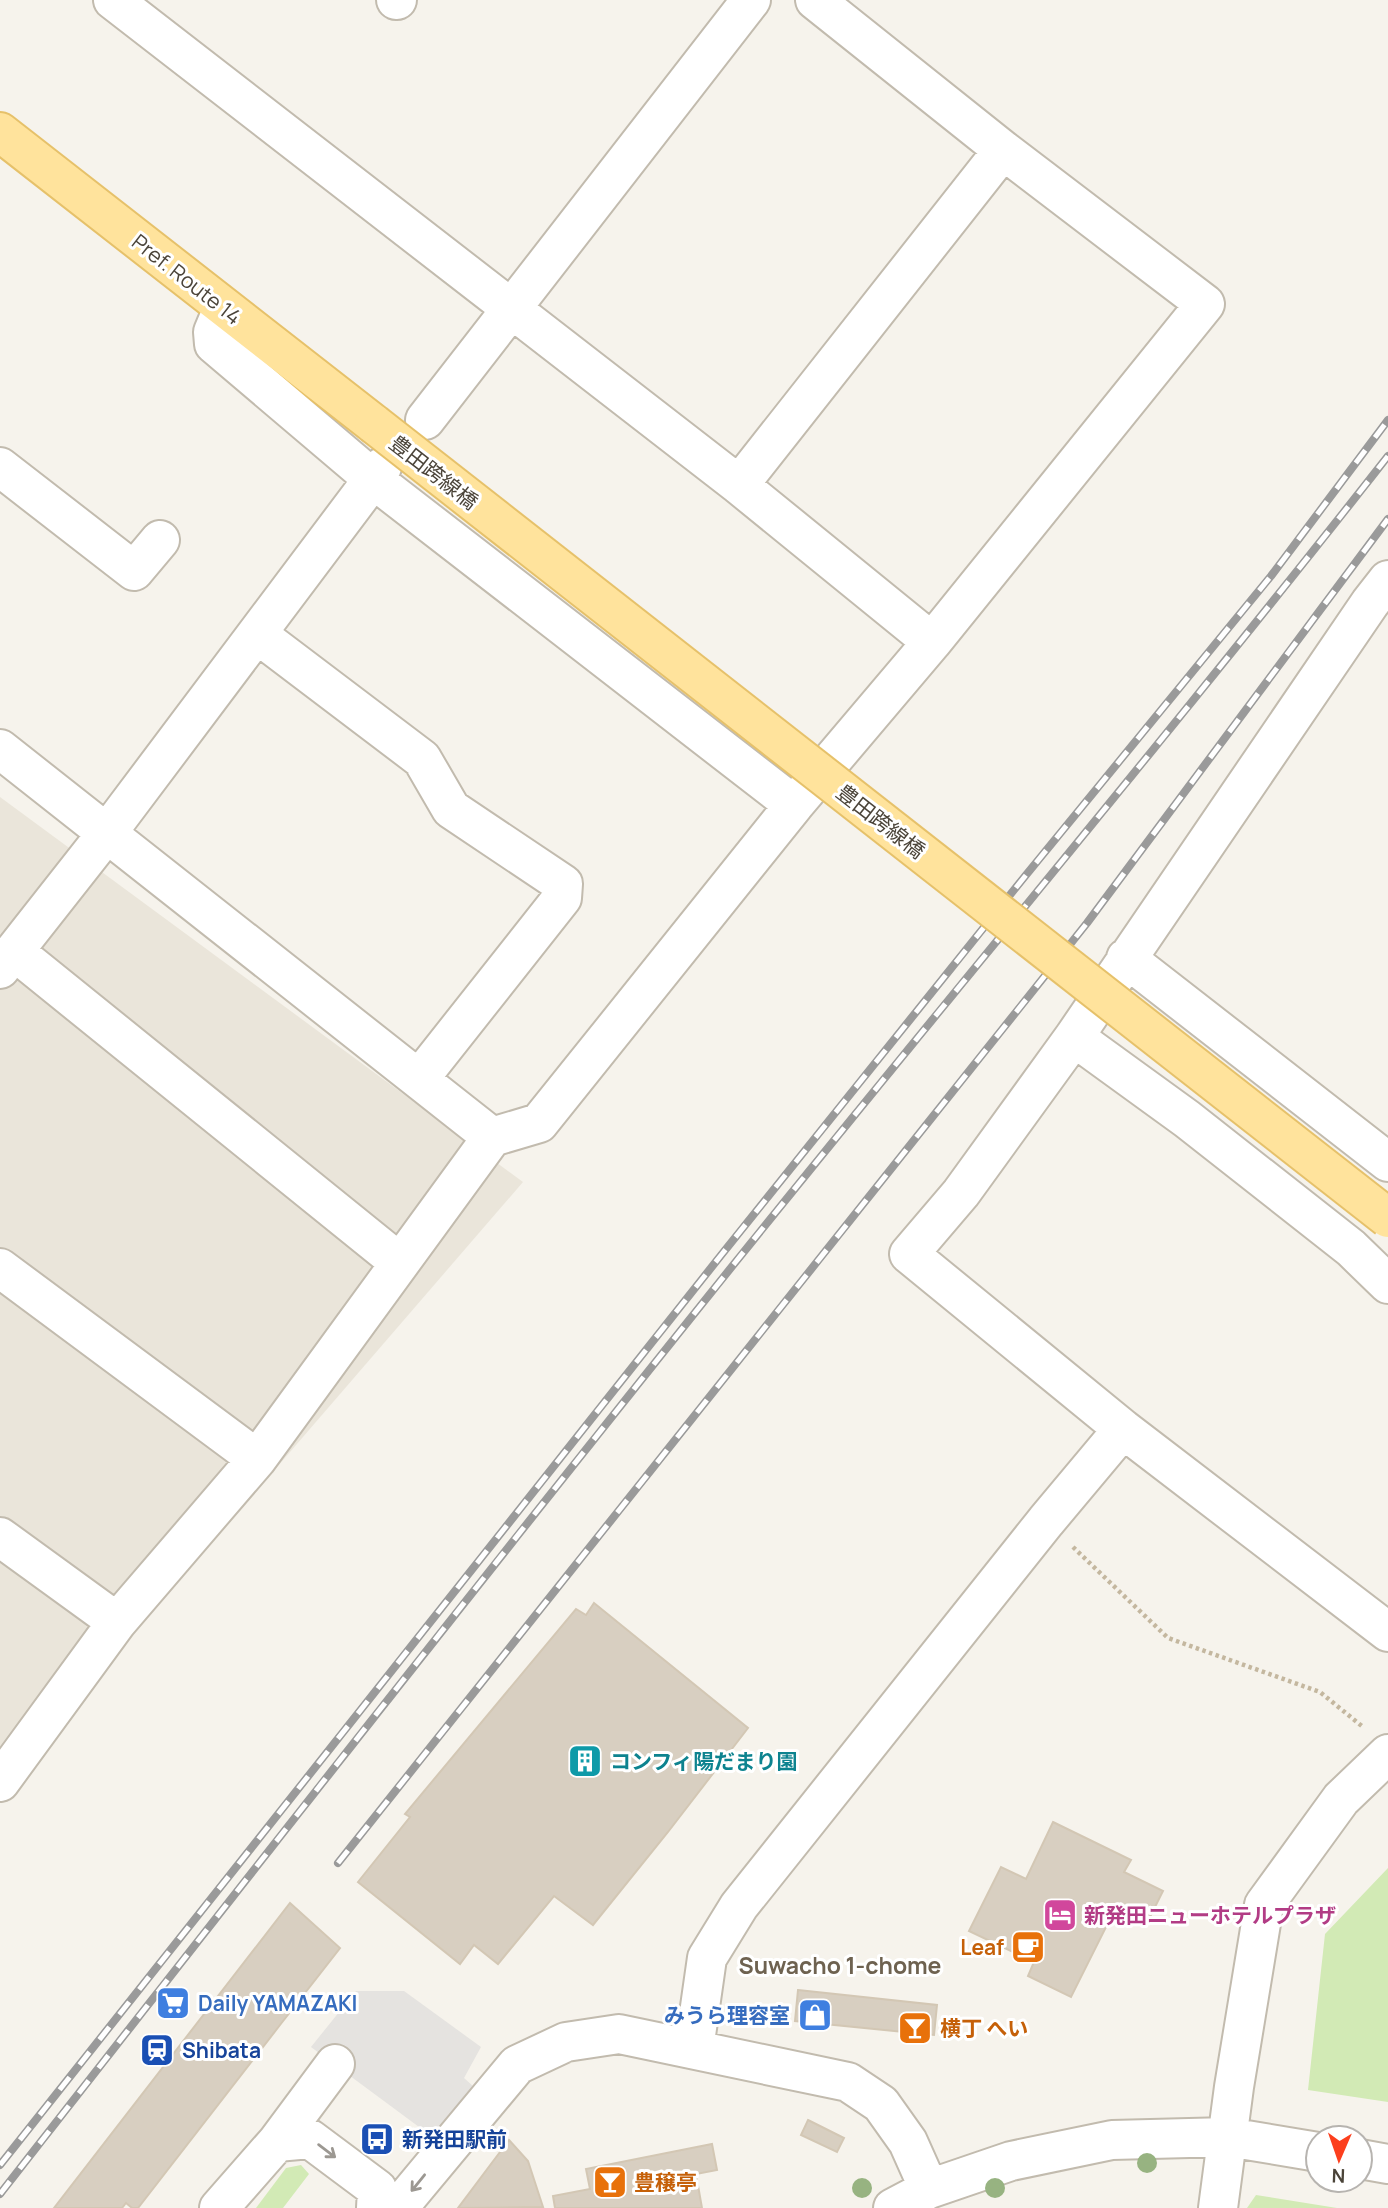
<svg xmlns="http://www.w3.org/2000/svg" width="1388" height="2208" viewBox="0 0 1388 2208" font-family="Manrope,'Noto Sans JP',sans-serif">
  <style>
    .residential { fill: #eae5da }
    .green { fill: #d2eab5 }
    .parking { fill: #e5e3e0 }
    .building { fill: #d8cfc1; stroke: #d3c7b4; stroke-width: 2 }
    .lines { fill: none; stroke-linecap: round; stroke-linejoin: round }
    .minor-casing { stroke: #c2bbae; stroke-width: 42 }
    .major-casing { stroke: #e6c16a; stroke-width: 42 }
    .path { stroke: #c4b79f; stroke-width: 4.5; stroke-dasharray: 3.5 3.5; stroke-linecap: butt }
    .minor { stroke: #fff; stroke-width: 38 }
    .major { stroke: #ffe39c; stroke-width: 38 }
    .rail-casing { stroke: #9a9a9a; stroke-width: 8 }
    .rail { stroke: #fff; stroke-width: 5; stroke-dasharray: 16; stroke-linecap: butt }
    .major-bridge-casing { stroke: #e6c16a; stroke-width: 42; stroke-linecap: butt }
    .major-bridge { stroke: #ffe39c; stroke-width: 38 }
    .tree { fill: #97b381 }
    .oneway { stroke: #9c9892 }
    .labels { text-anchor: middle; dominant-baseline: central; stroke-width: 6; stroke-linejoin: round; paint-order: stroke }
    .street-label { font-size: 21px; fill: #4b4439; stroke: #fff }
    .culture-label { font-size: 21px; font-weight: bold; fill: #0d838f; stroke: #fff; text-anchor: start }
    .hotel-label { font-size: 21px; font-weight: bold; fill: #b23c85; stroke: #fff; text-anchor: start }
    .food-label { font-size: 21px; font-weight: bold; fill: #c56008; stroke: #fff; text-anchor: start }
    .shop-label { font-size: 21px; font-weight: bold; fill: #366cbe; stroke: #fff; text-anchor: start }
    .transit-label { font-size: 21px; font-weight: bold; fill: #164399; stroke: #fff; text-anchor: start }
    .neighbourhood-label { font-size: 23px; font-weight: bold; fill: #6e6250; stroke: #fff }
  </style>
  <rect width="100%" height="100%" fill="#f6f3ec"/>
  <path class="residential" d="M0,797l523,385 -523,606z"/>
  <path class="green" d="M1388,1868v234l-80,-12 17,-156z
    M301,2165l8,9 -26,34h-27l30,-40z
    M1256,2195l81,13h-90z"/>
  <path class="parking" d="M356,1991h48l77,56 -17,31 10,9 -36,54 -127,-94z"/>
  <path class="building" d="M594,1603l154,125 -80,104 -75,93 -39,-29 -56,68 -24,-19 -14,19 -102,-82 52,-65 -5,-3 171,-205 10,6z
    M1053,1822l78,38 -7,12 39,19 -14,28 -31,-16 -47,94 -43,-21 6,-14 -65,-31 32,-64 25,12z
    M290,1903l50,45 -60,77 -142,183h-6l-6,-5 -4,5h-68z
    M798,1990l139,15 -3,30 -139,-14z
    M808,2120l36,18 -7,14 -36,-17z
    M509,2140l19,21 15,46 -85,1z
    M712,2144l5,26 -21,4 6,34h-147l-2,-12 37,-7 -4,-20z"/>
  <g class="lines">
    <g class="minor-casing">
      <path id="minor" d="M113,0l626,485 193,157
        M396,0h1
        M223,308l-10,24 1,12 159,135 421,326
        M425,420l326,-420
        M0,467l134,104 26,-31
        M739,485l264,-335
        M1388,580l-18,23 -296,434 -113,156 -52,61 214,175 265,203
        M257,634l165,125 29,50 112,75 -1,14 -143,181
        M0,749l492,388
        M14,951l386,312
        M1126,958l262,204
        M0,969l107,-136 275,-366
        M1074,1037l113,82 164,129 37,36
        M0,1268l257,191
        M0,1537l117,85
        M0,1782l117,-160 140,-163 235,-322 47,-14 255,-318 138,-163 273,-338 -202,-154 -188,-150
        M694,2049l13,-91 32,-52 307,-385 77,-92
        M277,2142l58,-78
        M1360,2159l28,5
        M219,2208l58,-66 33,-3 67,50 -1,19
        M398,2208l119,-143 49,-23 53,-8 229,48 33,22 27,38 21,47
        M893,2208l36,-19 82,-28 101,-21 116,-3 90,15
        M1218,2208l16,-121 30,-182 77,-106 47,-45"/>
    </g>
    <g class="major-casing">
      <path id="major" d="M0,132l374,292"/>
    </g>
    <path class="path" d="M1073,1547l95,91 152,54 43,35"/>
    <use href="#minor" class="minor"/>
    <use href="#major" class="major"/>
    <g class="rail-casing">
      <path id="rail" d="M338,1863l749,-940 301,-404
        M0,2165l722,-911 304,-379 245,-299 117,-156
        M0,2194c243,-311 487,-622 734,-930 217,-270 440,-535 654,-808"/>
    </g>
    <use href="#rail" class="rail"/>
    <g class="major-bridge-casing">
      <path id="major-bridge" d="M374,424l1014,794"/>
    </g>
    <use href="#major-bridge" class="major-bridge"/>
  </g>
  <g class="tree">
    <circle cx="1147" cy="2163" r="10"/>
    <circle cx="862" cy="2188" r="10"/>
    <circle cx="995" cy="2188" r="10"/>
  </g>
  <defs><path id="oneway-shaft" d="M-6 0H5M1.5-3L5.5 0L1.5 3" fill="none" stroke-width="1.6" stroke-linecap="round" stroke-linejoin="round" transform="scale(1.75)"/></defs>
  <g class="oneway">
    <use href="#oneway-shaft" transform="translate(327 2151) rotate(37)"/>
    <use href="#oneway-shaft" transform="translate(418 2183) rotate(129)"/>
  </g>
  <defs>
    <g id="building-square" transform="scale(1.75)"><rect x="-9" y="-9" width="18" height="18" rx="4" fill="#0f9aa8" stroke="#fff"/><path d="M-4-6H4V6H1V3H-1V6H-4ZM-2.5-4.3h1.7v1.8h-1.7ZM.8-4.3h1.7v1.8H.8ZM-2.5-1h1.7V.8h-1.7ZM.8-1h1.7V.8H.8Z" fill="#fff"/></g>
    <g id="hotel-square" transform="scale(1.75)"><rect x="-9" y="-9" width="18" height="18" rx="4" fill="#d1479c" stroke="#fff"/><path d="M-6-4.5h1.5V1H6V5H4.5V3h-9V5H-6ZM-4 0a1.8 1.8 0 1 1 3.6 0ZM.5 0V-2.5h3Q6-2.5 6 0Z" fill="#fff"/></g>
    <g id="cafe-square" transform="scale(1.75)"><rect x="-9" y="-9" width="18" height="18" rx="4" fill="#e8710a" stroke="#fff"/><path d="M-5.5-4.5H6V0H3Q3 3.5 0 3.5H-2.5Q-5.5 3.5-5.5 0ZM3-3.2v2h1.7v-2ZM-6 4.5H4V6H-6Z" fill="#fff"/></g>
    <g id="supermarket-square" transform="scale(1.75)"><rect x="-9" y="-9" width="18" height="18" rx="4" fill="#3f7fe0" stroke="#fff"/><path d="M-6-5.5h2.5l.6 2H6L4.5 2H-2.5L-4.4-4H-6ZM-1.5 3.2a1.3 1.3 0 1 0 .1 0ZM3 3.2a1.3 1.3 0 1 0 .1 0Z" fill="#fff"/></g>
    <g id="shop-square" transform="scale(1.75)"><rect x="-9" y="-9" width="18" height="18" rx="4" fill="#3f7fe0" stroke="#fff"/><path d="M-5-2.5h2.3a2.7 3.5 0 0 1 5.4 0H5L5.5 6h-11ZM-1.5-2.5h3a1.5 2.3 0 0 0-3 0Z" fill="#fff"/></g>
    <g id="bar-square" transform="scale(1.75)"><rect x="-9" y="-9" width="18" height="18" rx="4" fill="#e8710a" stroke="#fff"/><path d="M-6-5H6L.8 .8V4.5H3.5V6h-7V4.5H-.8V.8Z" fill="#fff"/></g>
    <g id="station-square" transform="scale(1.75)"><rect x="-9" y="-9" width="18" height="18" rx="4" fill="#1a4fb4" stroke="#fff"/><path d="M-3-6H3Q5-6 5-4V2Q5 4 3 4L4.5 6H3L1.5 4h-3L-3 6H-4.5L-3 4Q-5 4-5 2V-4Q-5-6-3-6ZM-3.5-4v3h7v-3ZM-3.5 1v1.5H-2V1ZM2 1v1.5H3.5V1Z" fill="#fff"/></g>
    <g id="bus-square" transform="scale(1.75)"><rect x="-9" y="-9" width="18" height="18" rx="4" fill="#1a4fb4" stroke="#fff"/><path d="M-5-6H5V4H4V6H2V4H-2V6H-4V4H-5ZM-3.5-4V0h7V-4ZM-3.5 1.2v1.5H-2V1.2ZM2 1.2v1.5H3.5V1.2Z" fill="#fff"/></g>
  </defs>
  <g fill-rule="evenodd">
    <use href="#building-square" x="585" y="1761"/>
    <use href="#hotel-square" x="1060" y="1915"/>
    <use href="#cafe-square" x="1028" y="1947"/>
    <use href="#supermarket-square" x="173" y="2003"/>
    <use href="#shop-square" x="815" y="2015"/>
    <use href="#bar-square" x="915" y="2028"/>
    <use href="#station-square" x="157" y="2050"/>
    <use href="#bus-square" x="377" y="2139"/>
    <use href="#bar-square" x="610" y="2182"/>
  </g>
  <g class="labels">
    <g class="street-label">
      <text transform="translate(187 279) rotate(38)">Pref. Route 14</text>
      <text transform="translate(434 472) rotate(38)">豊田跨線橋</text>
      <text transform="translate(881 821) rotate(38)">豊田跨線橋</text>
    </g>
    <g class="culture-label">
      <text x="610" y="1761">コンフィ陽だまり園</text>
    </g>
    <g class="hotel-label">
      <text x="1084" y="1915">新発田ニューホテルプラザ</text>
    </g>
    <g class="food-label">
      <text x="1004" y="1947" text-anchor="end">Leaf</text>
      <text x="940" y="2028">横丁 へい</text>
      <text x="634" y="2182">豊穣亭</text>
    </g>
    <g class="shop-label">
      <text x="198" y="2003">Daily YAMAZAKI</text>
      <text x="790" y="2015" text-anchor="end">みうら理容室</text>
    </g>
    <g class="transit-label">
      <text x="182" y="2050">Shibata</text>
      <text x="402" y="2139">新発田駅前</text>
    </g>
    <g class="neighbourhood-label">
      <text x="840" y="1965">Suwacho 1-chome</text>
    </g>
  </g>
  <g transform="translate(1339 2159) rotate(182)"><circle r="33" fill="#ffffff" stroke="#b7b4b0" stroke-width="2"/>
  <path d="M0-5L12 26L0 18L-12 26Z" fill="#fc3f1d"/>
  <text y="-10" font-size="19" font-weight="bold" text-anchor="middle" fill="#4b4439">N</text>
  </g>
</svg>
